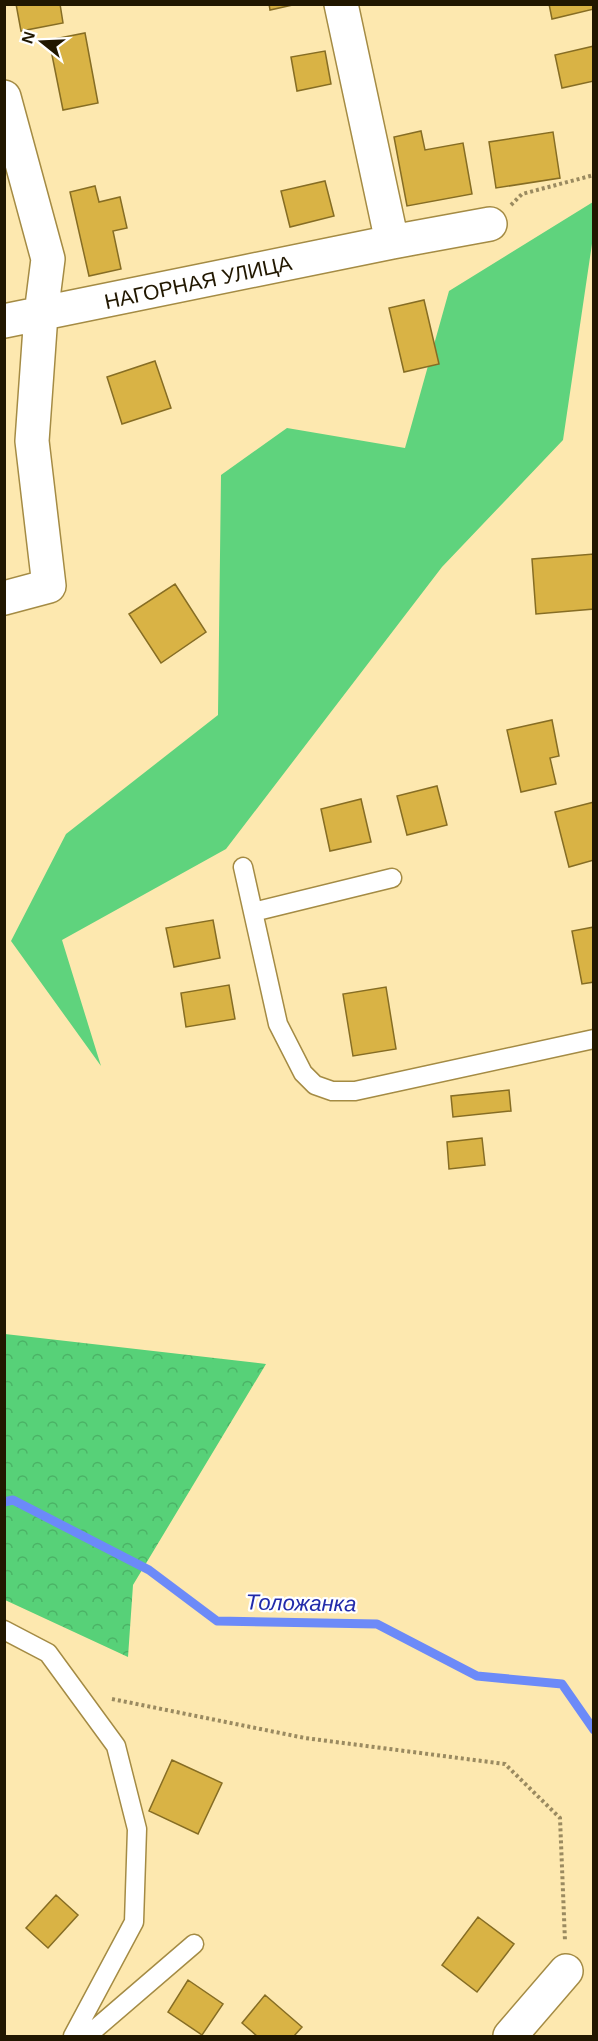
<svg xmlns="http://www.w3.org/2000/svg" width="598" height="2041" viewBox="0 0 598 2041" font-family="Arial,sans-serif">
  <style>
    .green { fill: #5fd37d }
    .forest { fill: url(#forest-crowns) }
    .lines { fill: none; stroke-linecap: round; stroke-linejoin: round }
    .stream { stroke: #6c8af8; stroke-width: 9 }
    .building { fill: #d9b345; stroke: #866d24; stroke-width: 1.5 }
    .service-casing { stroke: #a48b44; stroke-width: 21 }
    .minor-casing { stroke: #a48b44; stroke-width: 36 }
    .path { stroke: #9a8a60; stroke-width: 4; stroke-dasharray: 3 3; stroke-linecap: butt }
    .service { stroke: #fff; stroke-width: 18 }
    .minor { stroke: #fff; stroke-width: 33 }
    .labels { text-anchor: middle; dominant-baseline: central; stroke-width: 4.5; stroke-linejoin: round; paint-order: stroke }
    .street-label { font-size: 21px; fill: #211700; stroke: #fff }
    .water-label { font-size: 22px; font-style: italic; fill: #222baa; stroke: #fff }
  </style>
  <defs>
    <pattern id="forest-crowns" width="20" height="18" patternUnits="userSpaceOnUse" patternTransform="scale(1.5)"><rect width="20" height="18" fill="#57d178"/><path d="M2 6a3 3 0 1 1 6 0M12 15a3 3 0 1 1 6 0" fill="none" stroke="#4bb366"/></pattern>
  </defs>
  <rect width="100%" height="100%" fill="#fde8af"/>
  <path class="green" d="M593,202v35l-30,203 -121,127 -216,282 -164,91 39,126 -90,-125 55,-107 152,-119 3,-240 66,-47 118,20 44,-157z"/>
  <path class="forest" d="M5,1334l261,30 -133,221 -5,72 -123,-57z"/>
  <g class="lines">
    <path class="stream" d="M4,1502l9,-2 136,70 68,51 160,3 100,52 85,8 32,46"/>
  </g>
  <path class="building" d="M16,4h44l3,19 -42,8z
    M269,4h28l-27,6z
    M549,4h45v5l-42,10z
    M85,33l13,70 -35,7 -14,-70z
    M594,46v35l-32,7 -7,-33z
    M325,51l6,33 -34,7 -6,-34z
    M421,131l4,19 38,-7 9,51 -65,12 -13,-69z
    M553,132l7,46 -64,10 -7,-46z
    M325,181l9,35 -44,11 -9,-36z
    M95,186l4,16 21,-5 7,31 -14,3 8,38 -32,7 -19,-84z
    M424,300l15,64 -35,8 -15,-64z
    M155,361l16,47 -49,16 -15,-47z
    M594,554v55l-58,5 -4,-55z
    M175,584l31,48 -45,31 -32,-49z
    M552,720l7,36 -9,2 6,26 -35,8 -14,-62z
    M437,786l10,39 -40,10 -10,-39z
    M361,799l10,43 -41,9 -9,-42z
    M594,802v58l-25,7 -14,-55z
    M213,920l7,38 -46,9 -8,-39z
    M594,927v55l-12,2 -10,-53z
    M229,985l6,34 -49,8 -5,-34z
    M386,987l10,62 -43,7 -10,-62z
    M509,1090l2,21 -58,6 -2,-21z
    M482,1138l3,27 -36,4 -2,-27z
    M172,1760l50,23 -24,51 -49,-23z
    M56,1895l22,20 -30,33 -22,-20z
    M478,1917l36,27 -37,48 -35,-27z
    M188,1980l35,24 -21,31 -34,-23z
    M265,1995l37,32 -8,9h-37l-15,-13z"/>
  <g class="lines">
    <g class="service-casing">
      <path id="service" d="M243,867l35,157 25,49 12,12 17,6h23l239,-52
        M253,912l139,-34
        M4,1630l44,23 68,93 21,83 -3,93 -61,114
        M87,2036l107,-92"/>
    </g>
    <g class="minor-casing">
      <path id="minor" d="M341,4l51,238
        M4,97l44,162 -7,55 -9,127 17,145 -45,12
        M4,321l388,-79 98,-18
        M510,2036l56,-65"/>
    </g>
    <path class="path" d="M511,205l11,-11 72,-19
      M112,1699l193,39 200,26 55,54 5,123"/>
    <use href="#service" class="service"/>
    <use href="#minor" class="minor"/>
  </g>
  <g class="labels">
    <g class="street-label">
      <text transform="translate(198 282) rotate(-12)">НАГОРНАЯ УЛИЦА</text>
    </g>
    <g class="water-label">
      <text transform="translate(301 1603) rotate(1)">Толожанка</text>
    </g>
  </g>
  <rect width="598" height="2041" fill="none" stroke="#211700" stroke-width="12"/>
  <g transform="translate(42 42) rotate(288)" stroke="#ffffff" stroke-width="4.5" paint-order="stroke">
  <path d="M0-4.5L10 22L0 15L-10 22Z" fill="#211700"/>
  <text y="-9" font-size="16" font-weight="bold" text-anchor="middle" fill="#211700">N</text>
  </g>
</svg>
